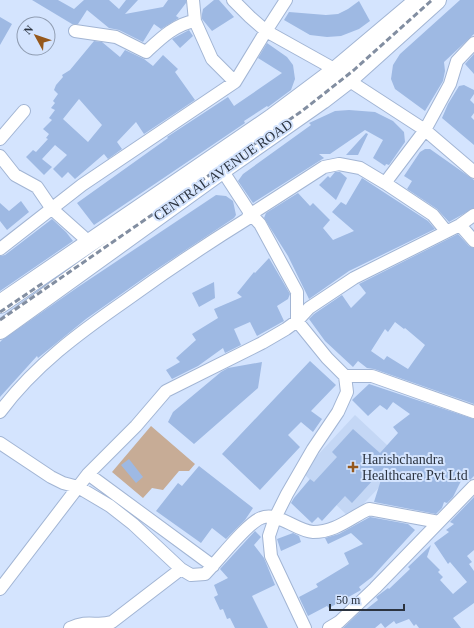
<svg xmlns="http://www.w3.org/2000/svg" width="474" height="628" viewBox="0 0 474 628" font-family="'Times New Roman',serif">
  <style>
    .built { fill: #c4d7f5 }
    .green { fill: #c7ac96 }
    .building { fill: #9eb9e3; fill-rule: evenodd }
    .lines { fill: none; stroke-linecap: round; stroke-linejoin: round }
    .street-casing { stroke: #a2b5d4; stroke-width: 14 }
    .primary-casing { stroke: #a2b5d4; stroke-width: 20 }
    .street { stroke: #fff; stroke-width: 12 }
    .primary { stroke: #fff; stroke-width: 18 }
    .rail { stroke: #828ea1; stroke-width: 3; stroke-dasharray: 6 3; stroke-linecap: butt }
    .poi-dot { fill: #95581c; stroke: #d4e4fe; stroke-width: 1.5 }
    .labels { text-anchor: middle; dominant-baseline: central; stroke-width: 4; stroke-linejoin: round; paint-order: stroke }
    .street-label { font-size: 14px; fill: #2b333f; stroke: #d4e4fe }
    .poi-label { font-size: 14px; fill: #2b333f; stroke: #d4e4fe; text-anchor: start }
  </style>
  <rect width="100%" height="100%" fill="#d4e4fe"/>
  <path class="built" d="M355,415l49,46 -54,57 -48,-46z"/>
  <path class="green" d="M151,426l44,38 -6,7h-10l-16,19 -11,-2 -9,10 -31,-26z"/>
  <path class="building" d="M32,0h26l16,9 10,-9h25l10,9 7,-9h12l-13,14 38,-7 5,-7h18v3l-10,13 3,2 -18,11 -7,-5 -11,18 -24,-12 -10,-2 -22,-18 -9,14h-6z
    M214,0h5l15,17 -22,14 -10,-12v-5l1,-5z
    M460,0h14v34l-30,28 1,9 -2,10 -18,30 -30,-22 -4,-10 2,-14 7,-11z
    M359,1l11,20 -11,8 -18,7 -14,1 -17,-2 -26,-15 5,-8 37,3 12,-1 10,-5z
    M0,17l12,7 -12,21z
    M189,30l4,6 -13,12 -8,-9z
    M94,41l8,1 18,15 5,-7 19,9 9,7 10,-11 15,14 -3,3 20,28 -51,34 -8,-12 -19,20 5,7 -14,10 -4,-5 -29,25 -7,-7 -6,6 -9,-9 14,-14 -12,-10 -13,14 10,8 -8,8 -18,-18 7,-7 3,2 12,-13 -2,-1 3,-4 -6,-5 9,-9 -3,-2 6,-8 -4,-2 4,-5 -2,-2 5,-7 -4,-4 2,-5 7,-8 -1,-2 8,-5zM79,99l23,26 -14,17 -25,-23z
    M267,43l20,14 6,8 2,14 -4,11 -23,17 -1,-1 -23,15 1,2 -151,102 -17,-22 91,-65 -1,-1 61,-40 6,9 48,-33 -24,-15z
    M474,54v20l-9,-10z
    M464,85l10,5v4l-4,6 4,4v9l-3,4 3,3v25l-32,-27 6,-14 11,-18z
    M349,110l26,2 18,9 11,11 1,10 -16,23 -3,-1 -1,2 -12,-8 10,-18 -18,-10 -35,24h-11l5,4 -71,45 -15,-22 5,-7 68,-49 -2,-2 26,-12z
    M366,133l2,1 -10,21h-12z
    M425,149h5l44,31v28l-25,14 -12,-13 -30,-20 5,-8 -8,-5 16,-24z
    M335,172h5l7,6 -11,22 -17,-15 9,-9 2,2z
    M362,178l66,43 7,8 -86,42 -40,28 -21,-43 -24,-38 2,-5 32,-20 12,13 3,-3 17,17 -7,8 10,12 21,-9 -22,-19 9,-10 5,3z
    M216,195l10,1 7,5 3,14 -2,3 -83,55 -65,46 -48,39 -1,-2 -37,41v-55l2,-2 76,-53z
    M21,201l8,11 -22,18 -7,-9v-18l9,8z
    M52,219l14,13 7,9 -73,50v-35l5,-1z
    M458,234l11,12 5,2v156l-100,-35 -7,-1 -9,-7 -5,6 -28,-26 -16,-22 5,-5 28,-19 9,13 15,-15 -7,-9zM395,322l9,7 1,-1 20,17 -17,24 -21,-13 -3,4 -13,-9 14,-22 3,3z
    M269,258l21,36 -2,5 -11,7 7,15 -27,15 -7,-14 -16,7 7,16 -16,8 -2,-5 -25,18 -26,13 -6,-9 14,-8 -4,-4 20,-18 -4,-6 26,-16 -4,-9 28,-12 -5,-4 17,-21 1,1z
    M214,282l1,16 -16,9 -7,-14z
    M310,361l26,24 -25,26 11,8 -9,13 -12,-10 -13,13 12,12 -40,43 -38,-36z
    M262,362l-4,26 -64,56 -26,-22 5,-10 48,-40 7,-4z
    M369,384l105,35v57l-4,4 -6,-5 -11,22 -6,6 -3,-1 -2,6 -6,6 -62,-12 11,-35 -33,36 -7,-7 -23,25 -4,-4 -6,6 -21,-20 3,-5 16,-19 4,3 23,-25 -5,-5 21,-23 27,24 18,-20 -5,-6 17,-13 -17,-12 -6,8 -7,-5 -12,11 -16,-16z
    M129,459l14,18 -7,6 -15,-18z
    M199,466l54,42 -8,12 -19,19 -14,-11 -11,15 -45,-32 22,-28 4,3z
    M474,497v53l-7,6 5,6 -3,2 5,7v32l-21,15 8,10h-42l-3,-4 -2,2 -5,-7 -13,5 -2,-3 -9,7 -4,-5 -6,5h-32l20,-19 1,2 14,-11 -2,-3 12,-9 1,1 21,-20 -2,-2 23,-22 -4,12 13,13 -2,2 5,5 -3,3 13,14 14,-12 -17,-20 -2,2 -14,-21 15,-11 -3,-2 8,-6 -4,-2z
    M370,517l38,7 7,6 -43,47 -13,10 2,3 -32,18 -2,-2 -19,10 -9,-19 19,-10 -2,-3 33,-20 -5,-11 19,-9 -12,-11 -23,11 -3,-6 14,-4z
    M255,531l6,6 -7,8 10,13 11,27 -23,11 16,32h-33l-5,-10 -3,1 -4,-10 -3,1 -6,-13 4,-2 -4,-10 14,-7 -8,-9z
    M293,533l6,3 2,6 -20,9 -4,-12z"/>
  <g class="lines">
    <g class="street-casing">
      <path id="street" d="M193,0l2,21 17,38 23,23
        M233,0l17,17 16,14 20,-31
        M75,31l41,6 30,15c14,-13 29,-28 49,-31
        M0,139l24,-28
        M0,156l15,19 22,12 15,22 37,33
        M385,183l48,32 13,16
        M250,213l10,11 37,68v29l30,37 18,18 2,16 -9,20 -25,37 -26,45 -12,24 -6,18 2,20 34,72
        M251,214l73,-47 15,-3 21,4 25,15 40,-53 25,-46 7,-23 17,-18
        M460,225l14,16
        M0,249l82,-64 153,-103 31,-51 70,39 12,10 77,50 49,42
        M345,376h27l102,36
        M0,412c34,-46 79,-79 125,-111 40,-29 80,-56 122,-82l3,-6 -28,-43
        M0,443l51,34 12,6 15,4 32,19 23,18 48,45 10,6 14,-1c13,-13 42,-51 56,-56 17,-7 35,13 52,14 23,0 37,-14 56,-23l70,13
        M88,474l125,92
        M0,589l88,-115 48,-48 30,-35 96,-48 24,-14 11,-8 12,-13 45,-30 106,-53 14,-10
        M70,628c19,-9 26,-1 42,-6l69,-53
        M329,628l10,-6 36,-34 99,-102"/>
    </g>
    <g class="primary-casing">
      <path id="primary" d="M0,304l272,-186 64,-48 83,-70
        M0,330l222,-160 100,-70 26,-20 89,-80"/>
    </g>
    <use href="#street" class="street"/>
    <use href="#primary" class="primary"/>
    <path class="rail" d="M0,312l43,-29
      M0,320l302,-209 52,-41 78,-70"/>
  </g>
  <path class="poi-dot" d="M351 461h4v4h4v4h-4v4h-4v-4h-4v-4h4z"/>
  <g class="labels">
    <g class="street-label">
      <text transform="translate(223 170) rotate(-35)">CENTRAL AVENUE ROAD</text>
    </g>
    <g class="poi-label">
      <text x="362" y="459">Harishchandra<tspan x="362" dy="16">Healthcare Pvt Ltd</tspan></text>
    </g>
  </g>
  <g transform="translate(36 36) rotate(310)"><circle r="19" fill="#d4e4fe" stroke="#909db2"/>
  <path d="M0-3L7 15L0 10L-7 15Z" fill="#95581c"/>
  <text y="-6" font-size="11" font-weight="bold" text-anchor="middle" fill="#2b333f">N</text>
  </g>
  <path d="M330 604v6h74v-6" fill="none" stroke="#2b333f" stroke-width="2"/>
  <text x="336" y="604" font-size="12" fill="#2b333f" stroke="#d4e4fe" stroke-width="3" paint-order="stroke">50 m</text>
</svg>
